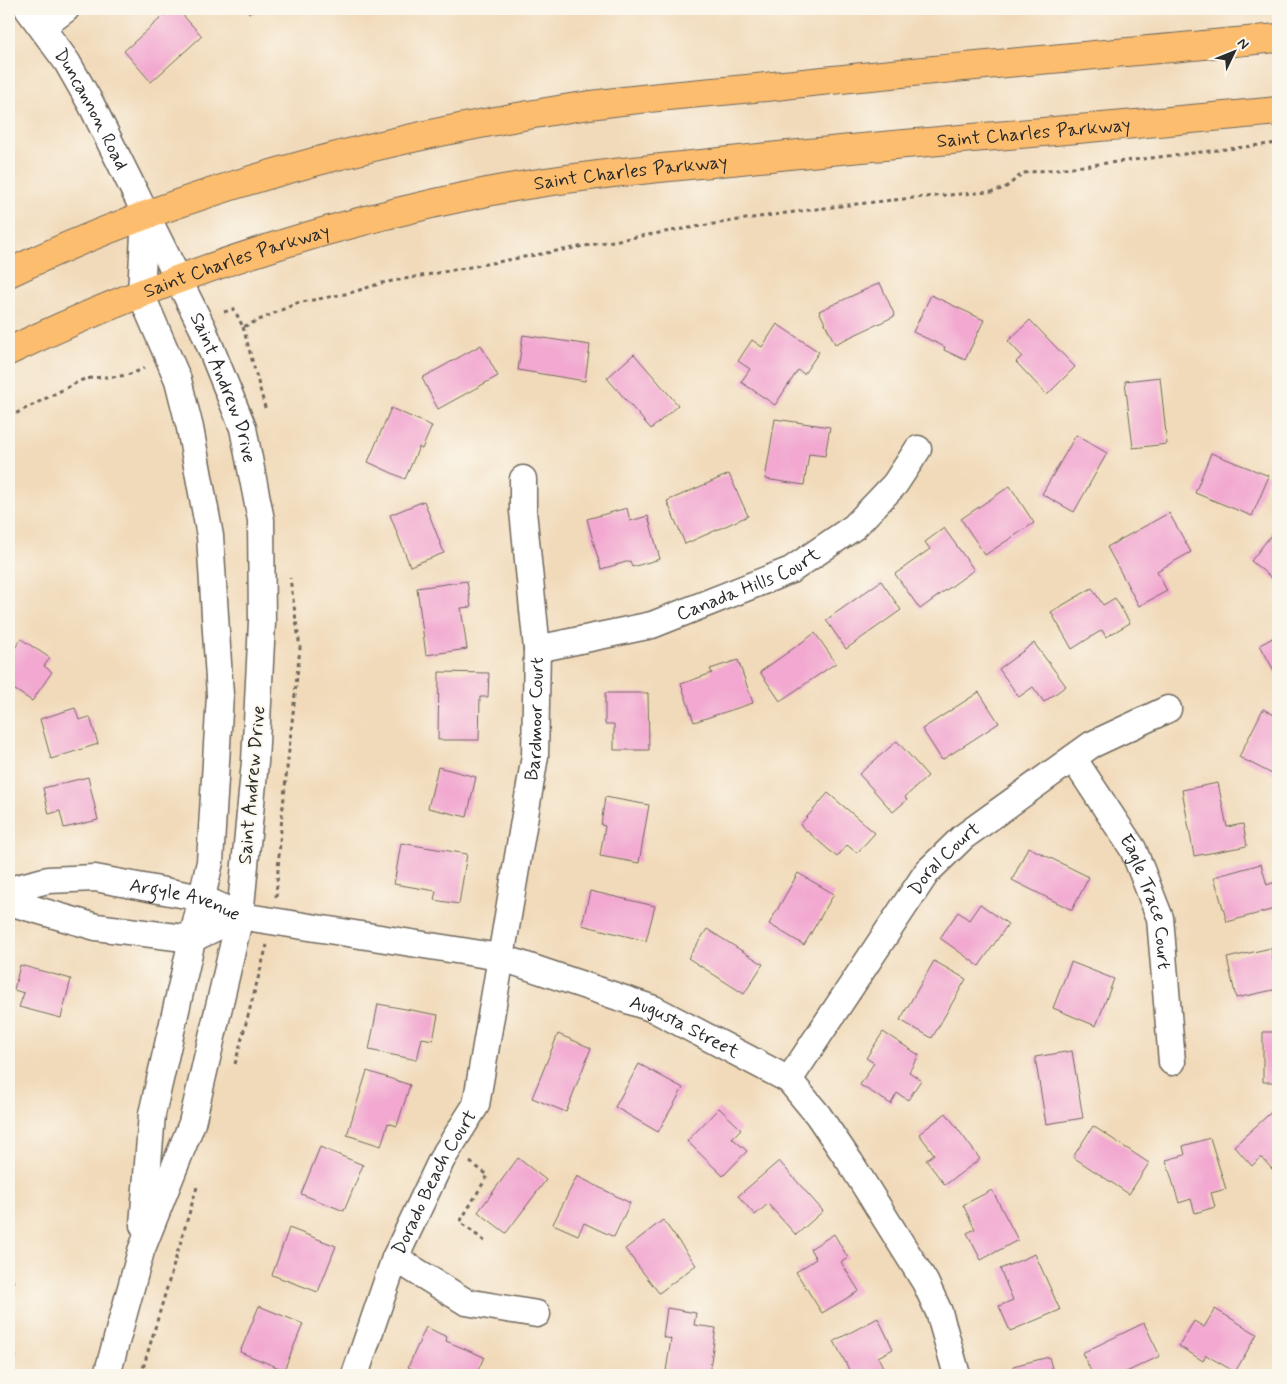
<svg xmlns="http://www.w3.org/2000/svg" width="1287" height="1384" viewBox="0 0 1287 1384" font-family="Mynerve,sans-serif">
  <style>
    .building { fill: #f2a8d0 }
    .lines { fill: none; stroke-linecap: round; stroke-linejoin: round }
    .minor-casing { stroke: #70685d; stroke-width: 29 }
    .primary-casing { stroke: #70685d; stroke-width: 30 }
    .path { stroke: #70685d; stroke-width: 3; stroke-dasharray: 4 4; stroke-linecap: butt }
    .minor { stroke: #fff; stroke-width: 26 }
    .primary { stroke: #fcbd6e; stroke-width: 28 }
    .labels { text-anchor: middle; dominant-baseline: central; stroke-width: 4; stroke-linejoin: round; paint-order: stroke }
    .street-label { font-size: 19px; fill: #2b2b2b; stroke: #fbf7ec }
  </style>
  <rect width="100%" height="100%" fill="#fbf7ec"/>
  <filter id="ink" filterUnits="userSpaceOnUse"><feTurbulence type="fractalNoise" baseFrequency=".02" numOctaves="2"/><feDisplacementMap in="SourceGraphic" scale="10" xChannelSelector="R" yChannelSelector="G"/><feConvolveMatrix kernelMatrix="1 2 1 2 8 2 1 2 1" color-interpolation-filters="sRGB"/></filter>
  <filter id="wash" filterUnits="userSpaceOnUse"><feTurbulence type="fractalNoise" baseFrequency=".0096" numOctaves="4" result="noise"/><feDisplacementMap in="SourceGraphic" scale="20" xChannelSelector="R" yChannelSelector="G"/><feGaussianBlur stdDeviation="1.12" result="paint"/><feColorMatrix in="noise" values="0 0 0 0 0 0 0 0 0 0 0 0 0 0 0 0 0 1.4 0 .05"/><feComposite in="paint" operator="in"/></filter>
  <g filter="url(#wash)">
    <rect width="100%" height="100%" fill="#f1daba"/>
    <g id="blocks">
      <path class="building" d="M171,9h6l25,27 -51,46 -27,-31z
        M247,9h14l-12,4z
        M880,283l15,33 -60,28 -16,-33z
        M931,295l53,25 -19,40 -21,-10 1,-3 -32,-15z
        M1030,320l45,47 -28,28 -31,-33 6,-6 -14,-15z
        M777,324l42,28 -15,22 -6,-4 -23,35 -34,-23 9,-13 -12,-8 14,-21 10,7z
        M523,335l67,10 -5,36 -67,-11z
        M481,345l17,31 -60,33 -16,-31z
        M634,354l44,51 -27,24 -44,-51z
        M1160,377l7,67 -34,4 -8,-67z
        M391,408l41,18 -10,23 -3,-2 -14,32 -37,-17z
        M775,419l55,8 -5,29 -16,-2 -5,31 -39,-6z
        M1076,435l31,18 -33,59 -32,-18z
        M1211,453l58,23 -17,40 -57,-23z
        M729,474l19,42 -63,28 -18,-43z
        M1010,486l24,37 -49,32 -24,-36z
        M424,501l20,52 -34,13 -20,-51z
        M627,508l3,13 18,-5 12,43 -28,8 -2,-6 -29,8 -14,-50z
        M1169,513l22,39 -34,19 10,20 -28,15 -32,-59z
        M1278,526v57l-27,-22z
        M944,528l30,42 -54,39 -25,-35 35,-25 -5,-7z
        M467,581l4,26 -10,1 6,41 -41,6 -9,-67z
        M881,581l20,29 -55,39 -20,-29z
        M1092,588l11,17 12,-7 15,25 -24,14 -4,-7 -30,19 -21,-37z
        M815,633l21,30 -56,38 -20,-29z
        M1278,635v43l-18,-33z
        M21,639l29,19 -6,8 8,6 -20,29 -23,-15v-29z
        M1034,643l32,43 -22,16 -11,-15 -14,10 -20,-28z
        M738,660l15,43 -59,19 -13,-38 31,-11 -2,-4z
        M439,672l50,1 -1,24h-8l-1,43h-41z
        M979,692l20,31 -57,37 -20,-31z
        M605,693h43l1,57h-35v-26h-9z
        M75,708l4,12 11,-3 8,27 -47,15 -11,-40z
        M1263,709l15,8v54l-2,5 -37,-19z
        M897,741l31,35 -23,21 2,3 -14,12 -34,-38z
        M438,767l38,10 -9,40 -39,-9z
        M88,777l10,43 -34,8 -4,-17 -11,3 -6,-26z
        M1218,783l9,44 16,-3 4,22 -53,10 -12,-66z
        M828,793l47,40 -18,20 -10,-8 -10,12 -37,-32z
        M605,797l44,8 -10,58 -39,-7 5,-30 -4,-1z
        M401,843l66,11 -8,50 -25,-4 2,-9 -42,-7z
        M1028,847l61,30 -17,33 -60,-30z
        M1261,864l6,21 11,-4v27l-51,14 -13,-45z
        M798,873l36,21 -30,51 -35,-21z
        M590,891l65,15 -9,35 -64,-16z
        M980,904l28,20 -29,42 -39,-28 18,-26 11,8z
        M707,929l56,35 -19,30 -56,-36z
        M1271,948l7,41 -42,9 -9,-40z
        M934,961l32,18 -34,59 -32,-18z
        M1071,962l43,17 -18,47 -43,-18z
        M20,965l51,14 -10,39 -42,-11 5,-14 -10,-3z
        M378,1004l60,11 -5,25 -11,-2 -5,22 -48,-10z
        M883,1032l36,23 -10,17 12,8 -13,20 -11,-7 -6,11 -31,-19 14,-22 -8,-5z
        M1263,1032h15v50h-15z
        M558,1034l33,14 -25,64 -34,-14z
        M1072,1051l11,67 -37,6 -11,-67z
        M639,1064l44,24 -25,44 -43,-25z
        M367,1071l43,14 -13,41 -9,-3 -7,23 -34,-11z
        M1278,1106v63l-3,3 -14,-15 -9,9 -18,-20z
        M719,1108l22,21 -9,9 15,13 -24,25 -36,-35z
        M946,1113l34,46 -35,26 -19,-25 8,-6 -15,-20z
        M1093,1126l56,37 -20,31 -56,-37z
        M1210,1138l16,51 -15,4 4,14 -20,6 -4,-14 -12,4 -13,-43 19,-5 -2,-9z
        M320,1147l43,18 -19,46 -43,-17z
        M518,1158l28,22 -40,53 -28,-21z
        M779,1161l44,50 -27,24 -28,-31 -13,11 -17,-19z
        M577,1176l53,27 -16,34 -30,-14 -6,12 -25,-11z
        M992,1190l26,50 -37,20 -14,-27 8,-4 -12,-24z
        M663,1220l33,45 -37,28 -34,-44z
        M289,1228l47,18 -18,46 -46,-17z
        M834,1234l14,24 -7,4 18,29 -37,22 -26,-41 20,-13 -6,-10z
        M1035,1254l25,56 -50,21 -11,-25 14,-6 -13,-31z
        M9,1273l5,9 -5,3z
        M259,1306l44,18 -19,46 -44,-18z
        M667,1308l29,5 -2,12 22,3 -7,47 -43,-4 5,-32 -8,-2z
        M1215,1309l42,25 -22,38 -29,-17 -3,6 -24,-15 15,-25 10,6z
        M878,1318l15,31 -15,8 6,12 -11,6h-21l-18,-34z
        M9,1322h2l5,35 -7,1z
        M1144,1323l16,33 -40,19h-27l-11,-22z
        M426,1327l21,10 -1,4 38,16 -8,18h-50l-18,-8z
        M1049,1357l5,18h-39l-2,-9z"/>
    </g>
  </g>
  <g filter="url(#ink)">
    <use href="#blocks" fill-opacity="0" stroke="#70685d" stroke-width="1"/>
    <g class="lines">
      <g class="minor-casing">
        <g id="minor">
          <path id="s1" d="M28,9l39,53 24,42 112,225 40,99 18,92 1,102 -7,140 -15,154 -48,207 -51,128 -34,124"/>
          <path d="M42,27l24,-18"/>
          <path id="s2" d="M537,649l115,-24 139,-55 63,-43 41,-43 23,-35"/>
          <path id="s3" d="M1073,758l60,91 27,69 12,144"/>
          <path id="s4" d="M9,890l39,-10 47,-2 107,20 38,18 260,41 154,52 135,71 29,35 32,47 75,120 14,30 18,63"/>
          <path d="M9,902l87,25 96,12 48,-23"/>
          <path id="s5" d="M789,1080l138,-208 36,-35 128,-92 77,-36"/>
          <path d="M143,1225l9,-111 58,-252 10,-167 -10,-159 -20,-108 -12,-48 -37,-86 4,-80"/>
          <path d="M395,1258l71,44 71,12"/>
          <path id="s6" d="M355,1375l40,-117 47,-99 34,-54 59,-349 2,-107 -14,-138v-32"/>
        </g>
      </g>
      <g class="primary-casing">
        <g id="primary">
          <path d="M9,273c174,-84 364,-133 555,-164 73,-12 147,-16 220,-24 165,-18 330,-31 494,-47"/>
          <path id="s7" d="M9,351c152,-73 317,-127 483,-160 78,-15 160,-22 239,-30 182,-20 365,-32 547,-50"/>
        </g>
      </g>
      <path class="path" d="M224,312l10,-3 9,18 54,-24 53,-10 32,-10c202,-36 405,-79 610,-91l13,-4 18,-15 255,-30
        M243,327l23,84
        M9,417l73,-37c23,-6 40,1 62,-12
        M276,897l6,-82 18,-167 -10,-70
        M235,1064l32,-119
        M470,1162l18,13 -28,47 27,21
        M141,1375l56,-188"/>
      <use href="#minor" class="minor"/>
      <use href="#primary" class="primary"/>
    </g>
  </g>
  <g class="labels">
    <g class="street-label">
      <text stroke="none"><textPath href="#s1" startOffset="119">Duncannon Road</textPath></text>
      <text stroke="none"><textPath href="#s7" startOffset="1055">Saint Charles Parkway</textPath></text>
      <text stroke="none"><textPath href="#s7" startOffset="650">Saint Charles Parkway</textPath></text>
      <text stroke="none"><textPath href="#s7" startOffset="245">Saint Charles Parkway</textPath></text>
      <text stroke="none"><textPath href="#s1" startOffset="428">Saint Andrew Drive</textPath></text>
      <text stroke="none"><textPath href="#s2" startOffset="222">Canada Hills Court</textPath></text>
      <text stroke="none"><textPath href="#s6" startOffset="688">Bardmoor Court</textPath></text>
      <text transform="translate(252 785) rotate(-85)">Saint Andrew Drive</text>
      <text stroke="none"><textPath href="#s5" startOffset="271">Doral Court</textPath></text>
      <text stroke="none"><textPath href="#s4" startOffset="180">Argyle Avenue</textPath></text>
      <text stroke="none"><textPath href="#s3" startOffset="164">Eagle Trace Court</textPath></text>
      <text stroke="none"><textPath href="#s4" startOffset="699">Augusta Street</textPath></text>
      <text stroke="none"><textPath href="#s6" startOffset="209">Dorado Beach Court</textPath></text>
    </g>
  </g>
  <rect width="1287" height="1384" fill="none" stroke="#fbf7ec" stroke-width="30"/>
  <g transform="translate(1234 52) rotate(47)" stroke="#fbf7ec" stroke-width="4" paint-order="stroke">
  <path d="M0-4L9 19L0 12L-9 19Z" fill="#2b2b2b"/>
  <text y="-8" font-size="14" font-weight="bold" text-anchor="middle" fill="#2b2b2b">N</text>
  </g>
</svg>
